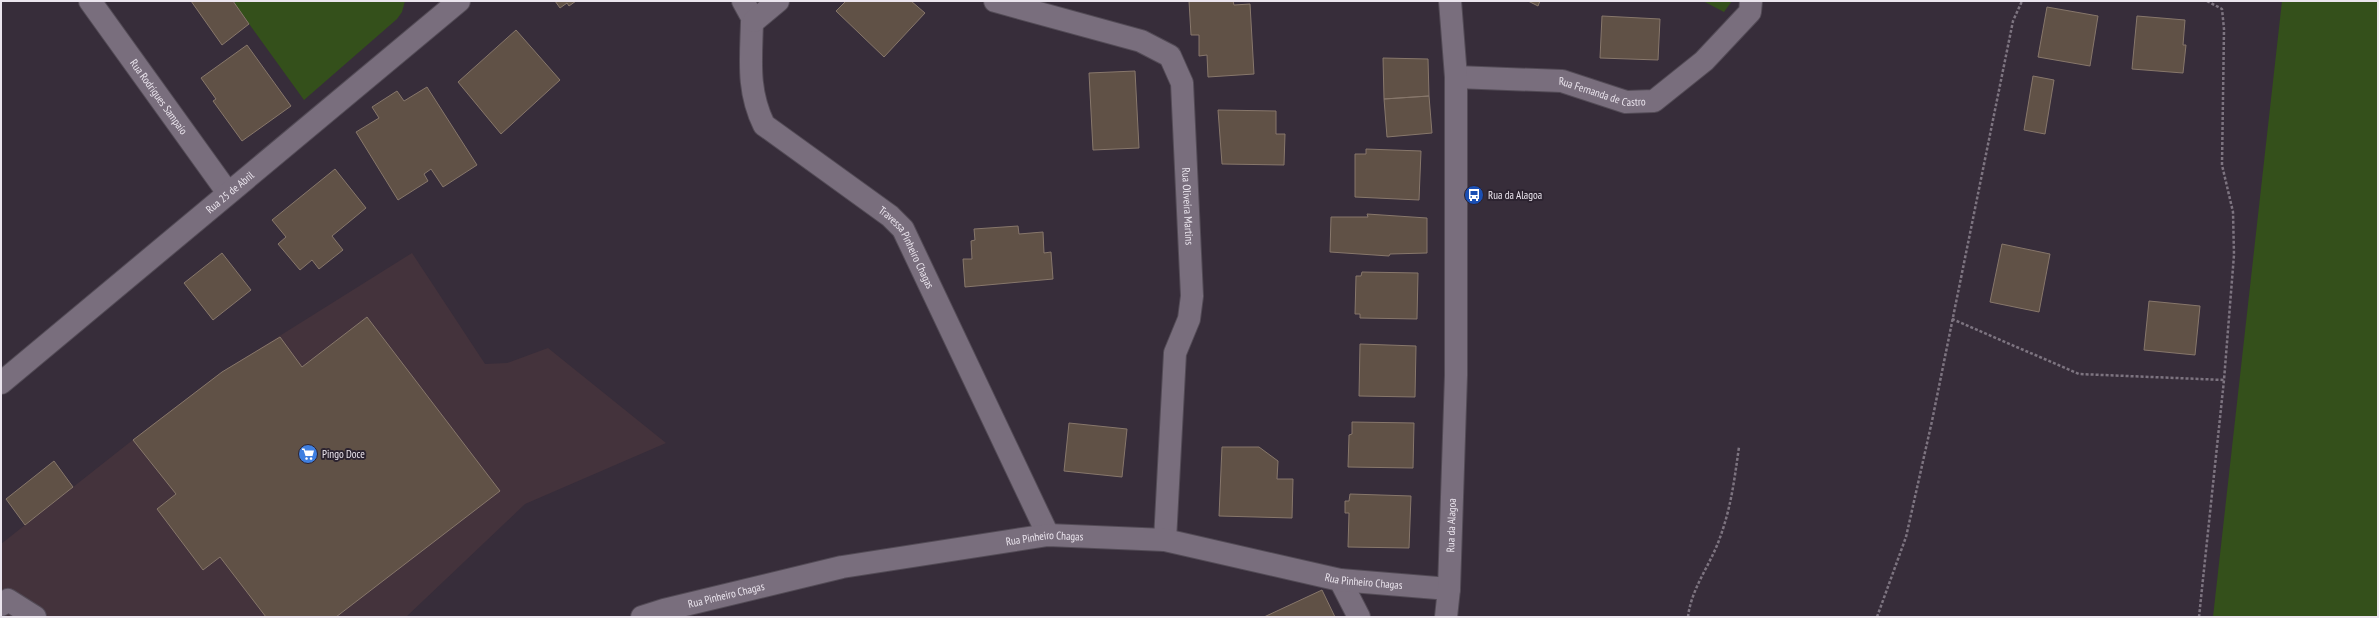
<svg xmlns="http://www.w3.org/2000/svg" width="2379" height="618" viewBox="0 0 2379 618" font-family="'PT Sans Narrow',sans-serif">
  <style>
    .commercial { fill: #44333c }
    .green { fill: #34501b }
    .building { fill: #605146; stroke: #87776b }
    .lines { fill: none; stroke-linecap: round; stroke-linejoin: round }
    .minor-casing { stroke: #534b56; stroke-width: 24 }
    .path { stroke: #7d7480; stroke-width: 2.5; stroke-dasharray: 3 2; stroke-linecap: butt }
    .minor { stroke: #796e7d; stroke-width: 22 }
    .labels { text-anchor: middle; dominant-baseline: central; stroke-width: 4; stroke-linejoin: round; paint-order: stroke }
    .street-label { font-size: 11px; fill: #ebe5ee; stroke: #2c2330 }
    .poi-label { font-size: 11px; fill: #ebe5ee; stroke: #2c2330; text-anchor: start }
  </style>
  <rect width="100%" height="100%" fill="#372d3a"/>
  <path class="commercial" d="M412,253l73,111 22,-1 41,-15 118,95 -141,61 -119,113h-405v-73l152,-120 69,-52z"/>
  <path class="green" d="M237,1h168l-3,11 -5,7 -93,81 -70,-97z
    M1703,1h29l-8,11z
    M2282,1h96v616h-165z"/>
  <path class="building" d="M191,1h42l16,23 -27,21z
    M555,1h21l-7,5 -2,-3 -7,5z
    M846,1h65l14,12 -41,44 -48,-46z
    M1189,1h44l1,4 16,-1 4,70 -46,3 -1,-22 -8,1v-21h-8z
    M1528,1h12l-2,5z
    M2047,7l51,9 -8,50 -52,-9z
    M1602,16l58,3 -2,41 -58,-2z
    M2137,16l48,4 -2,25h3l-3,28 -51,-4z
    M516,30l44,50 -59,54 -43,-52z
    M247,45l44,61 -49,35 -29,-40 3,-2 -15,-21z
    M1383,58l45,1 1,37 -45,3z
    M1135,71l4,77 -46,2 -4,-77z
    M2033,76l21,4 -9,54 -21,-4z
    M427,87l50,78 -34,22 -12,-18 -7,5 4,7 -30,19 -42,-68 23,-14 -7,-11 25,-16 7,10z
    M1429,96l3,37 -45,4 -3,-38z
    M1218,110l58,1v23h9l-1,31 -62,-1z
    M1366,149l55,2 -2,49 -64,-3v-43h11z
    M335,169l31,39 -34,28 11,14 -24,19 -7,-9 -12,10 -22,-26 8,-7 -14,-17z
    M1367,214l60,4v35l-37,1 -1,2 -59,-4 1,-35h37z
    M1018,226l1,8 24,-2 1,21 7,-1 2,27 -88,8 -2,-28h9l-1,-18 4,-1 -1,-11z
    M2002,244l48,10 -11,58 -49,-10z
    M222,253l29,37 -38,30 -29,-37z
    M1362,272l56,1 -1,46 -57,-1v-4h-5l1,-38h5z
    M2149,301l51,5 -5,49 -51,-5z
    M367,317l133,174 -164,126h-70l-46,-60 -17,13 -46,-61 19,-15 -43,-54 89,-68 58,-35 22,30z
    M1360,344l56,2 -1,51 -56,-1z
    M1352,422l62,1 -1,45 -65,-1 1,-32 3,-1z
    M1069,423l58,6 -5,48 -58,-6z
    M1222,447h37l19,14 -1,18h16l-1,39 -73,-2z
    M54,461l19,26 -48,38 -19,-26z
    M1350,494l61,2 -2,52 -61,-1 1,-34h-4v-12h4z
    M1322,590l13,27h-71z"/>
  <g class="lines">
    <g class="minor-casing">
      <g id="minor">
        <path id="s1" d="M90,1l138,192"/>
        <path id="s2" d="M743,1l11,20 -2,1c-1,38 -5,68 12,103l126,91 13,13 145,306"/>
        <path id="s3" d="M995,1l146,40 29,15 12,27 10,213 -3,23 -14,34 -10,187"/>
        <path d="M754,21l24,-20"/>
        <path id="s4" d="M1456,77l106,4 64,21 28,-1 50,-40 46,-49 1,-11"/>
        <path id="s5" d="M1,383l458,-382"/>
        <path d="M1340,580l19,37"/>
        <path d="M1,605l7,-5 27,17"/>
        <path id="s6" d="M642,617l22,-7 178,-43 206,-32 117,5 175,40 109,9"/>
        <path id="s7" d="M1446,617l3,-28 7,-214v-298l-6,-76"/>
      </g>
    </g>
    <path class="path" d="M1952,319l127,55 145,6
      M1688,617c3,-27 20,-49 30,-74 13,-34 16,-61 21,-96
      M1877,617l29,-80 26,-116 81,-400 9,-20
      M2199,617l25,-237 10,-125 -1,-43 -11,-47 2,-136 -2,-20 -15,-8"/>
    <use href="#minor" class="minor"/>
  </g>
  <defs>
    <g id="bus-disc" transform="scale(1)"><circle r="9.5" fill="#1a4fb4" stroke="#2c2330"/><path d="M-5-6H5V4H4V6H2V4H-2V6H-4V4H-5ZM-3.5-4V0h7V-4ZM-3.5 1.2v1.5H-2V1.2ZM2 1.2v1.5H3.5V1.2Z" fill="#fff"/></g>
    <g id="supermarket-disc" transform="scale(1)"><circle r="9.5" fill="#3f7fe0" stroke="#2c2330"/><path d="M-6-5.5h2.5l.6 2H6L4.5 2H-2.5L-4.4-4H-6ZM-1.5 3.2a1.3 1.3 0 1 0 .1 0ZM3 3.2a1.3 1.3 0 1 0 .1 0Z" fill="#fff"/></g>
  </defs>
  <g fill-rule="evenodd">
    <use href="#bus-disc" x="1474" y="195"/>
    <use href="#supermarket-disc" x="308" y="454"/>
  </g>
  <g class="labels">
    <g class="street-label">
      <text stroke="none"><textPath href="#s4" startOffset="148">Rua Fernanda de Castro</textPath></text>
      <text stroke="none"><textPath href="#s1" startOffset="118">Rua Rodrigues Sampaio</textPath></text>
      <text stroke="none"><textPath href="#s5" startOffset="298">Rua 25 de Abril</textPath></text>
      <text stroke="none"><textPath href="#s3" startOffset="337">Rua Oliveira Martins</textPath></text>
      <text stroke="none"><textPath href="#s2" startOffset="321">Travessa Pinheiro Chagas</textPath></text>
      <text stroke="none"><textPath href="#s7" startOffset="92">Rua da Alagoa</textPath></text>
      <text stroke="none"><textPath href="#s6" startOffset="411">Rua Pinheiro Chagas</textPath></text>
      <text stroke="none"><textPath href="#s6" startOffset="735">Rua Pinheiro Chagas</textPath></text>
      <text stroke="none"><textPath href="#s6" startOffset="87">Rua Pinheiro Chagas</textPath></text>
    </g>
    <g class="poi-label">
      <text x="1488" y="195">Rua da Alagoa</text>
      <text x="322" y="454">Pingo Doce</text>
    </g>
  </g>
  <rect width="2379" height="618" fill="none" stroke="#ebe5ee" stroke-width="4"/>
</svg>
